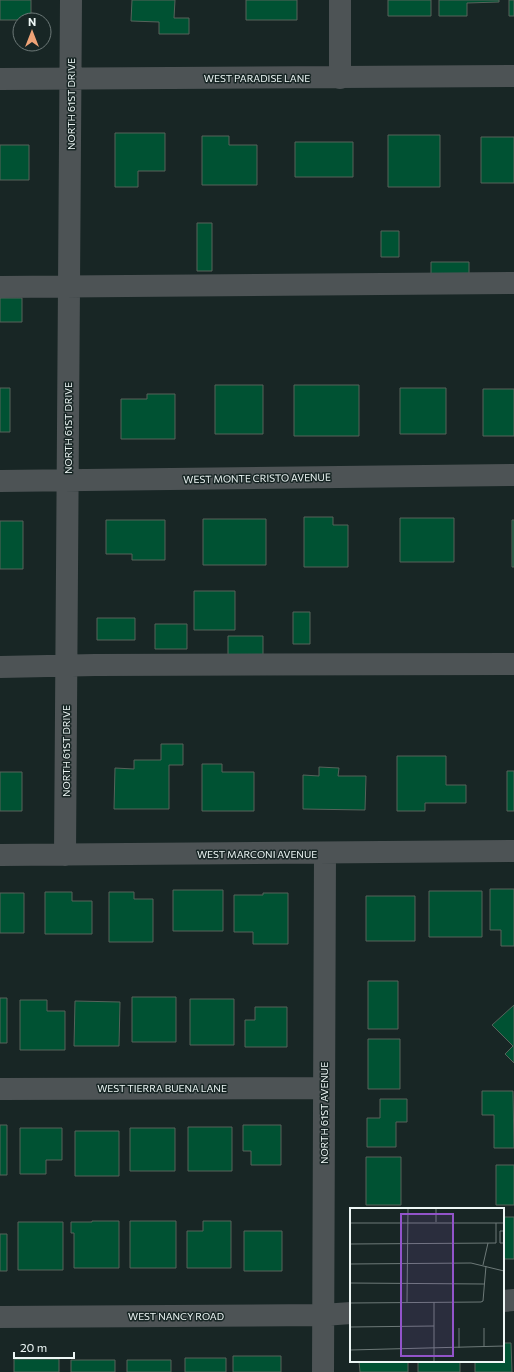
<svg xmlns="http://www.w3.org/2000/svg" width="514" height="1372" viewBox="0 0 514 1372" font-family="Commissioner,sans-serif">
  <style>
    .building { fill: #005233; stroke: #56635b }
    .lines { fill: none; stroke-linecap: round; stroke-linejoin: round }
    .minor { stroke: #4d5355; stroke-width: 22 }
    .labels { text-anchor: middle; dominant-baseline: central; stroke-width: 3; stroke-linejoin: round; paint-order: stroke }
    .street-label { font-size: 10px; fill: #edf6f5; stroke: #182625 }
    .inset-road { fill: none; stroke: #6d7978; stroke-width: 1 }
    .view { fill: #9254ca; fill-opacity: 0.15; stroke: #9254ca; stroke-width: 2 }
    .inset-edge { fill: none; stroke: #edf6f5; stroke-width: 2 }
  </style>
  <rect width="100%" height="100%" fill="#182625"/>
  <path class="building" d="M0,0h31v20h-31z
    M132,0h43l-1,18h15v16h-30v-12l-28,-1z
    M246,0h51v20h-51z
    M388,0h43v16h-43z
    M439,0h60v2l-32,1v13h-28z
    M509,0h5v16h-5z
    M115,133h50v38h-27v16h-23z
    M388,135h52v52h-52z
    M202,136h27v9h28v40h-55z
    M481,137h33v46h-33z
    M295,142h58v35h-58z
    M0,145h29v35h-29z
    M197,223h15v48h-15z
    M381,231h18v26h-18z
    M431,262h38v14h-38z
    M0,298h22v24h-22z
    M215,385h48v49h-48z
    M294,385h65v51h-65z
    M0,388h10v44h-10z
    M400,388h46v46h-46z
    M483,389h31v47h-31z
    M147,394h28v45h-54v-40h26z
    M304,517h29v8h15v42h-44z
    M400,518h54v44h-54z
    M203,519h63v46h-63z
    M106,520h59v40h-33v-6h-26z
    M512,520h2v47h-2z
    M0,521h23v48h-23z
    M194,591h41v39h-41z
    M293,612h17v32h-17z
    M97,618h38v22h-38z
    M155,624h32v25h-32z
    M228,636h35v20h-35z
    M161,744h22v21h-14v44h-55l1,-41 19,1v-9h27z
    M397,756h49v29h20v18h-41v8h-28z
    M202,764h20v8h32v39h-52z
    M319,767l20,1 -1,8h28l-1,34 -62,-1v-34l16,1z
    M507,771h7v40h-7z
    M0,772h22v39h-22z
    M490,889h24v57h-13v-16h-11z
    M173,890h50v41h-50z
    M429,891h53v46h-53z
    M45,892h27v9h20v33h-47z
    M109,892h25v7h19v43h-44z
    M0,893h24v40h-24z
    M263,893h25v51h-35v-12h-19v-37h29z
    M366,896h49v45h-49z
    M368,981h30v48h-30z
    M132,997h44v45h-44z
    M0,998h7v45h-7z
    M190,999h44v46h-44z
    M20,1000h27v11h18v39h-45z
    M75,1001l45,1 -1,44h-45z
    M514,1005v58l-9,-9 8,-8 -21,-21z
    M255,1007h32v40h-42v-27h10z
    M368,1039h32v50h-32z
    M482,1091h31l1,57h-20v-33h-12z
    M380,1099h27v23h-11v25h-29v-29h13z
    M0,1125h7v50h-7z
    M243,1125h38v40h-30v-14h-8z
    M188,1127h44v44h-44z
    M20,1128h42v32h-16v14h-26z
    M130,1128h45v43h-45z
    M75,1131h44v45h-44z
    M366,1157h35v48h-35z
    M496,1165h18v40h-18z
    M503,1217h11v42h-11z
    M92,1221h27v47h-45v-35h-3v-11h21z
    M130,1221h46v47h-46z
    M203,1221h28v47h-44v-37h16z
    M18,1222h45v48h-45z
    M244,1231h38v40h-38z
    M0,1234h7v37h-7z
    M503,1343h8l1,29h-37v-11h28z
    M233,1356h48v16h-48z
    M185,1358h41v14h-41z
    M14,1359h45v13h-45z
    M71,1360h44v12h-44z
    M127,1360h44v12h-44z
    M359,1361h49v11h-48z
    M418,1361h42v11h-42z"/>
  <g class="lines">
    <path class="minor" d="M340,78v-78
      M0,79l514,-3
      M0,287l514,-4
      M0,481l514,-6
      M0,667l95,-2 419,-1
      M0,855l514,-4
      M65,855l6,-855
      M0,1089l324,-1
      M503,1301l11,-1
      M0,1317l323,-2 28,-2
      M323,1372l2,-519"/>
  </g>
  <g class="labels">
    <g class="street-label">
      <text x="257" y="78">WEST PARADISE LANE</text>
      <text transform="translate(71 104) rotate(-90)">NORTH 61ST DRIVE</text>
      <text transform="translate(68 428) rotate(-90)">NORTH 61ST DRIVE</text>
      <text transform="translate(257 478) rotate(-1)">WEST MONTE CRISTO AVENUE</text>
      <text transform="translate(66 751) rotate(-90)">NORTH 61ST DRIVE</text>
      <text x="257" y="854">WEST MARCONI AVENUE</text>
      <text x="162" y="1088">WEST TIERRA BUENA LANE</text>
      <text transform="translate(324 1113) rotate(-90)">NORTH 61ST AVENUE</text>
      <text x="176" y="1316">WEST NANCY ROAD</text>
    </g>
  </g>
  <g transform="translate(350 1208)">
    <rect width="154" height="154" fill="#182625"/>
    <path class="inset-road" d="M86,0v14M0,15h154M154,23h-4v12h4M0,36l146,-1v-20M0,56l121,-1 33,8M133,57l5,-22M0,75l134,1M57,94l1,-94M0,95l131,-1 2,-1 3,-35M0,119l84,-1M134,139v-19M109,140v-20M0,142l154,-4M84,154v-60"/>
    <path class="view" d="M51,6h52v142h-52z"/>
    <rect width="154" height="154" class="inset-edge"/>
  </g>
  <g transform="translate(32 32)"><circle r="19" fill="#182625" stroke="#6d7978"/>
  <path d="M0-3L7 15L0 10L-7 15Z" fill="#efa377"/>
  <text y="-6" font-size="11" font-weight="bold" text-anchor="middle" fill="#edf6f5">N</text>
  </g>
  <path d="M14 1352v6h60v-6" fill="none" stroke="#edf6f5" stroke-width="2"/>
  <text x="20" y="1352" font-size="12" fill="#edf6f5" stroke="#182625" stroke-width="3" paint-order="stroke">20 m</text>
</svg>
